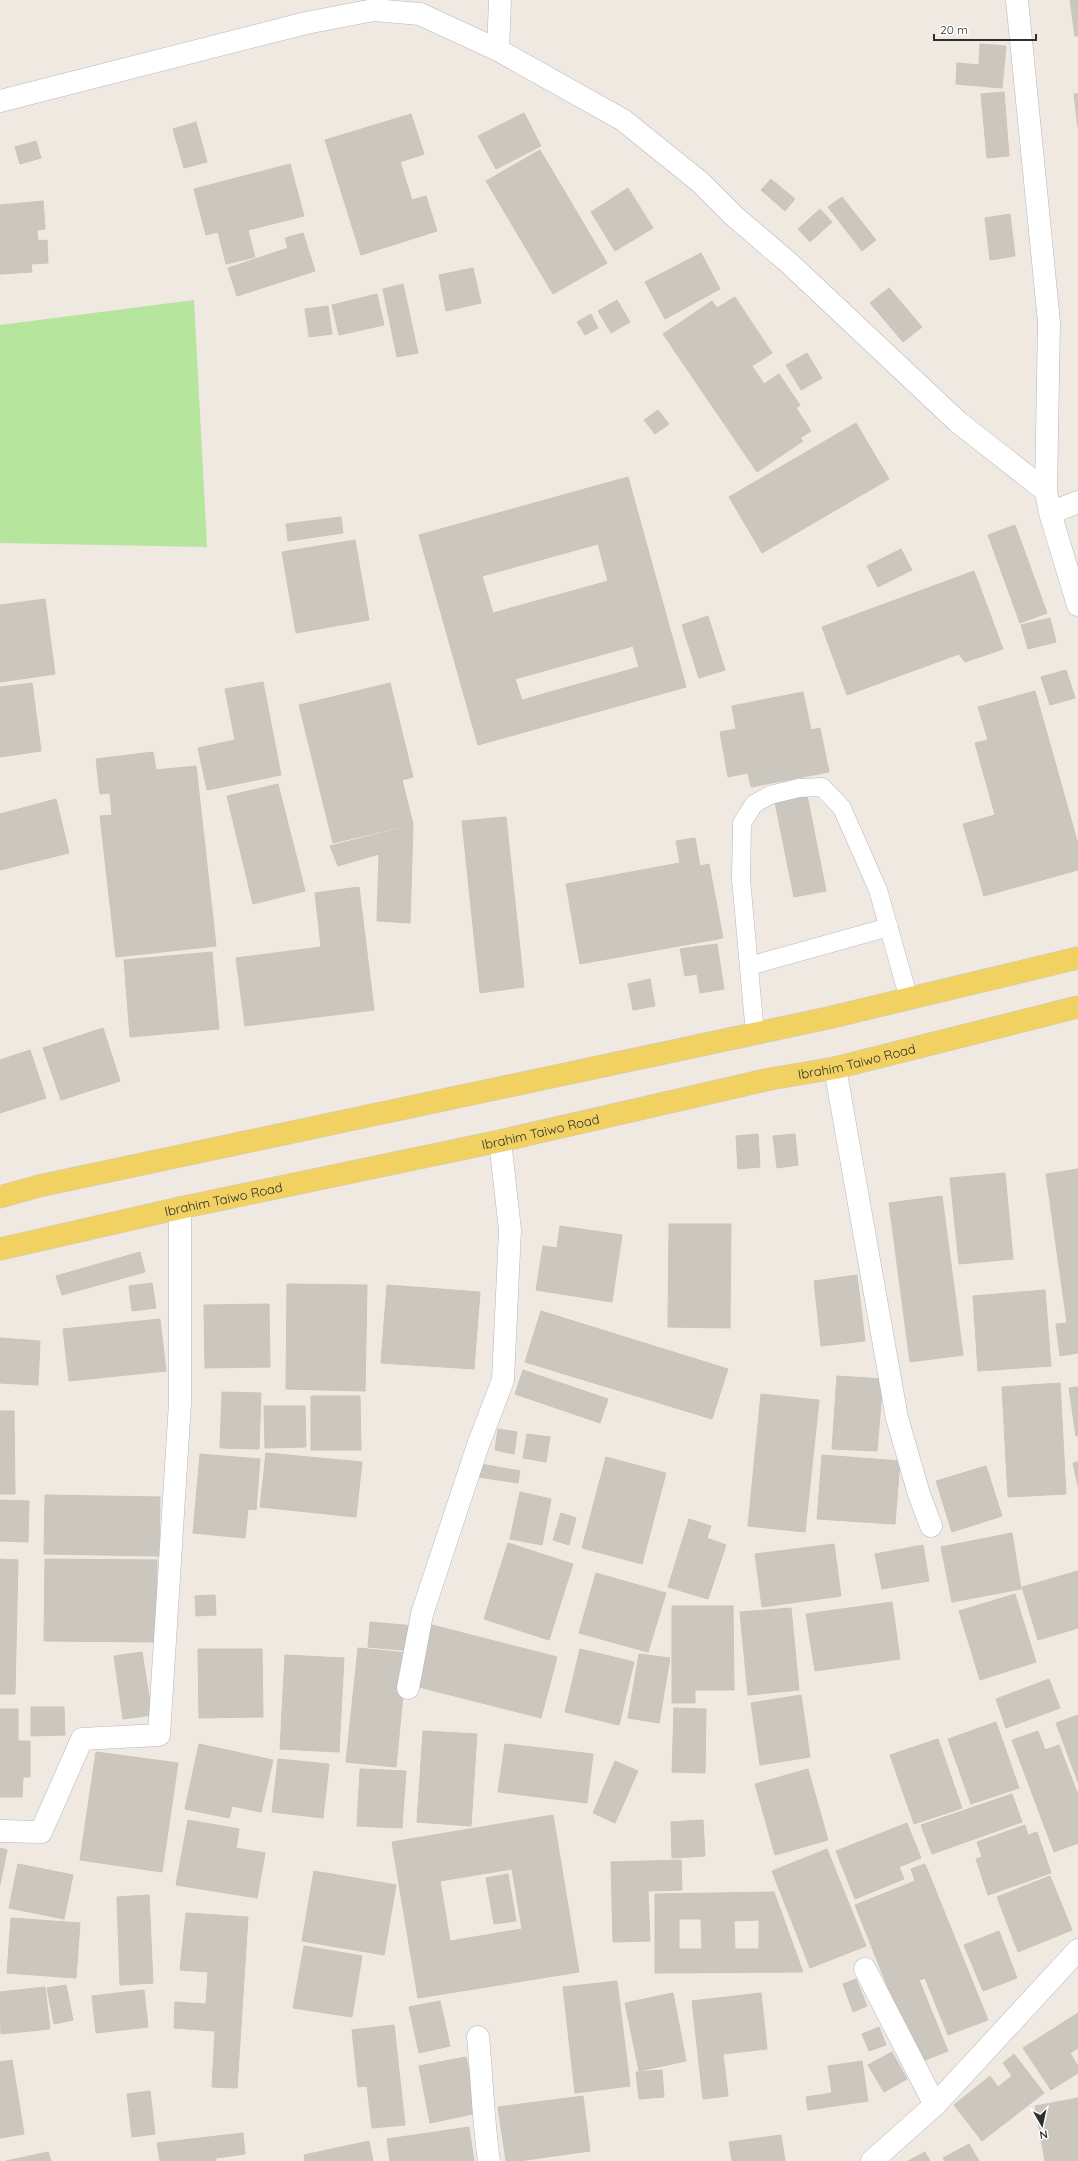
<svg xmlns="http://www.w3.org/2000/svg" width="1078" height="2161" viewBox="0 0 1078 2161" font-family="Quicksand,sans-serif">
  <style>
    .green { fill: #b6e59e }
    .building { fill: #cbc7bf; stroke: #cbc5ba; fill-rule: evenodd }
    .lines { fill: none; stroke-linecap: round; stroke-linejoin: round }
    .lane-casing { stroke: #b4b7c1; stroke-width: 19 }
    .street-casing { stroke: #b4b7c1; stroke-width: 23 }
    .primary-casing { stroke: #c9c9c9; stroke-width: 23 }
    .lane { stroke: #fff; stroke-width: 18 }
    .street { stroke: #fff; stroke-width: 22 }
    .primary { stroke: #f2d163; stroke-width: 22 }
    .labels { text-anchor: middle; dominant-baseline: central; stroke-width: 4; stroke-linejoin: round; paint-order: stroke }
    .street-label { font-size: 13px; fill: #2e2e2e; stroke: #fff }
  </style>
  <rect width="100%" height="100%" fill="#efe9e1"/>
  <path class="green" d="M194,300l13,247 -207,-4v-218z"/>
  <path class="building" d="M1070,0h8v36h-3z
    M980,44l26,2 -4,42 -46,-4 1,-21 22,2z
    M1004,92l5,64 -22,2 -6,-64z
    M1074,94h4v33z
    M524,113l17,33 -45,23 -18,-33z
    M411,114l13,40 -24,8 12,38 14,-4 11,35 -76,24 -36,-115z
    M196,122l11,40 -23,6 -11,-39z
    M36,141l5,17 -21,6 -5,-17z
    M540,150l67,113 -54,31 -67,-113z
    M290,164l14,52 -56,14 7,27 -29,7 -8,-32 -12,3 -12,-46z
    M771,179l24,20 -10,12 -24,-21z
    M628,188l25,40 -38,23 -24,-39z
    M842,197l34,43 -14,11 -34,-44z
    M43,201l2,28 -8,1 1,11 9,-1 1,23 -17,1 1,8 -32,2v-69z
    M820,209l12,13 -22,20 -12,-13z
    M1010,214l5,42 -25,4 -5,-42z
    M303,233l12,38 -78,25 -9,-28 60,-20 -3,-10z
    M701,253l19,36 -55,30 -20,-37z
    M473,268l8,35 -35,8 -7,-36z
    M403,284l15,69 -21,4 -14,-68z
    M889,288l33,39 -19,15 -33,-39z
    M377,294l7,31 -45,10 -7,-30z
    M735,297l37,56 -20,13 12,18 15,-10 21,31 -4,3 15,23 -11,7 3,3 -46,31 -94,-138 49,-33 5,7z
    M617,300l13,22 -19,11 -13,-22z
    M328,306l4,28 -23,3 -4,-28z
    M591,314l7,14 -13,7 -8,-13z
    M807,353l15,25 -21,12 -15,-25z
    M658,410l11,14 -14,10 -11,-14z
    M856,423l33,56 -127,74 -33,-56z
    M628,477l58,210 -208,58 -59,-210zM598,544l10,37 -115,32 -11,-37zM633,646l6,21 -117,33 -7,-21z
    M341,517l2,16 -55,8 -2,-17z
    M1015,525l32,88 -27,10 -32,-88z
    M355,540l14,80 -73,13 -14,-81z
    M901,549l11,21 -34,17 -11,-21z
    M974,571l29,78 -38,13 -6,-8 -112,41 -25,-68z
    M45,599l10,75 -55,8v-77z
    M708,616l17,54 -26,8 -17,-53z
    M1050,618l6,24 -28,7 -7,-24z
    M1066,670l9,28 -25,7 -9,-28z
    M263,682l18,93 -74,15 -9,-42 37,-8 -10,-51z
    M32,683l9,68 -41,6v-70z
    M390,683l23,94 -11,3 11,44 -80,19 -34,-138z
    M1035,691l43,153v26l-94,26 -21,-72 32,-9 -20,-72 13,-3 -10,-33z
    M803,692l8,38 9,-2 9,44 -78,15 -3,-14 -20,4 -8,-45 16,-3 -4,-23z
    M153,752l3,18 40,-4 20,180 -100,11 -16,-141 12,-1 -2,-22 -10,1 -4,-35z
    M278,784l27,107 -52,13 -26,-108z
    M807,795l19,96 -32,6 -19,-95z
    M56,799l13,54 -69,17v-56z
    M506,817l18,170 -44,6 -18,-172z
    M413,825l-3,98 -33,-2 2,-67 -41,12 -8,-20z
    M695,838l5,28 9,-2 14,74 -143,26 -14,-80 114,-21 -4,-22z
    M359,887l15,123 -129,16 -9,-68 85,-11 -6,-54z
    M717,944l7,45 -24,4 -3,-19 -12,2 -5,-27z
    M212,952l7,77 -89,8 -6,-77z
    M650,979l5,27 -22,4 -5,-26z
    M103,1028l17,53 -59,19 -18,-52z
    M30,1050l16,48 -46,15v-53z
    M758,1134l2,33 -22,2 -2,-33z
    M795,1134l3,31 -21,3 -4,-32z
    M1078,1169v184l-18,3 -4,-32 11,-1 -21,-149z
    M1005,1173l8,86 -54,5 -9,-86z
    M942,1196l21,159 -53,7 -21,-159z
    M669,1224h62l-1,104 -62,-1z
    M560,1226l62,9 -10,67 -76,-12 7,-44 14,2z
    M140,1252l5,20 -83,23 -6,-19z
    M857,1275l8,66 -44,5 -7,-65z
    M152,1283l4,25 -24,3 -3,-25z
    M287,1284l80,1 -2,106 -79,-2z
    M387,1285l93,7 -6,77 -93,-6z
    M1045,1290l6,76 -73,5 -5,-75z
    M269,1304l1,63 -65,1 -1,-63z
    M541,1311l187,58 -16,50 -187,-57z
    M160,1319l6,52 -97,10 -6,-52z
    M0,1338l40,3 -2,44 -38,-2z
    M523,1370l85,29 -8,24 -85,-29z
    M837,1376l46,3 -6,72 -45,-2z
    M1060,1383l6,111 -58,3 -6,-110z
    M1078,1387v49h-2l-7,-48z
    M222,1392l39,1 -2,56 -39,-1z
    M761,1394l58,6 -14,132 -57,-6z
    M311,1396h49l1,54h-50z
    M264,1406h41l1,41 -41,1z
    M0,1411h14l1,83h-15z
    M498,1429l19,3 -3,22 -19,-4z
    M527,1434l23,3 -4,25 -23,-4z
    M266,1453l96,9 -6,55 -96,-10z
    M200,1454l60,5 -4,51 -8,-1 -3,29 -52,-5z
    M822,1455l78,6 -5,63 -78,-5z
    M606,1457l60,16 -24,91 -60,-16z
    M1078,1462v24l-5,-23z
    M480,1464l40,7 -2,12 -40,-6z
    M986,1466l16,50 -50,16 -16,-51z
    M520,1492l31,7 -9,46 -32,-6z
    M45,1495l115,2 -1,59 -115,-2z
    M0,1500l29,1 -1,41 -28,-1z
    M561,1513l15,5 -7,27 -16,-5z
    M689,1519l22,7 -4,12 19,7 -18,54 -40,-12z
    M1012,1533l9,56 -69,13 -11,-55z
    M508,1543l65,21 -24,76 -65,-21z
    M834,1544l7,52 -79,11 -7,-53z
    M923,1545l6,36 -47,8 -7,-35z
    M0,1559l18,1 -3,134h-15z
    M45,1559l112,1 -1,82 -112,-1z
    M1078,1571v57l-40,12 -16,-53z
    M596,1573l70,20 -18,59 -69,-19z
    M1015,1594l21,68 -56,18 -21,-69z
    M215,1595l1,20 -20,1 -1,-20z
    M892,1602l8,57 -85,12 -9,-57z
    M672,1606h61l1,84h-39v13h-23z
    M791,1608l8,82 -51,5 -8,-83z
    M370,1622l45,4 -3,25 -44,-4z
    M432,1625l125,32 -16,61 -126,-32z
    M358,1648l49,5 -11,114 -50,-5z
    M198,1649h64l1,68 -64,1z
    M580,1649l54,13 -15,63 -54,-13z
    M142,1652l10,63 -29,4 -9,-63z
    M639,1654l31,4 -11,65 -31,-5z
    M285,1655l59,3 -5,94 -59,-3z
    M1049,1679l11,29 -54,20 -10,-29z
    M801,1695l9,62 -50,8 -9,-62z
    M31,1707h33l1,28 -34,1z
    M674,1708l32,1 -1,64 -33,-1z
    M0,1709h18v32h12v36h-7l-1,20h-22z
    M1078,1715v67l-22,-59z
    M996,1722l23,66 -48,16 -23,-65z
    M423,1731l54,3 -6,92 -54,-4z
    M1038,1731l7,19 14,-5 19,50v48l-24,9 -42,-112z
    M938,1739l24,69 -48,16 -24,-69z
    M199,1744l74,16 -12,52 -29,-6 -3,12 -44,-9z
    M505,1744l88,10 -6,49 -89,-11z
    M96,1752l82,11 -16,109 -82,-12z
    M278,1759l51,5 -6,54 -51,-6z
    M615,1761l23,10 -23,52 -22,-10z
    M360,1769l46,2 -4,57 -45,-2z
    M808,1769l20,71 -53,15 -20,-71z
    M1012,1794l10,28 -90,32 -11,-29z
    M553,1815l26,157 -161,26 -26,-156zM512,1869l10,60 -72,12 -10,-60z
    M188,1820l51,9 -3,19 29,5 -8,45 -81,-13z
    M703,1820l2,36 -33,2 -1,-36z
    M907,1823l14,35 -22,9 5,12 -49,20 -19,-48z
    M1025,1825l3,10 9,-3 14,41 -63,22 -12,-36 6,-2 -5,-15z
    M0,1848l7,2 -7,35z
    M827,1849l39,97 -56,22 -38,-97z
    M681,1860l1,30 -34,1 2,50 -37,1 -2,-80z
    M18,1864l55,11 -9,44 -55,-11z
    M925,1864l63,156 -40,15 -23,-57 -6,2 29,71 -30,12 -63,-158 60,-24 -4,-12z
    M314,1871l82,14 -12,70 -82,-14z
    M508,1874l8,47 -22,3 -8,-46z
    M1050,1876l22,54 -54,22 -21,-55z
    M774,1892l29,80 -148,1v-79zM679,1919h22l1,30h-23zM759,1920v29h-24l-1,-28z
    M149,1895l4,88 -33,2 -3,-88z
    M186,1913l62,4 -11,171 -25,-1 3,-56 -41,-3 1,-26 31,2 2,-32 -28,-2z
    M11,1918l69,5 -4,55 -69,-5z
    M999,1931l18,47 -34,13 -19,-46z
    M304,1946l58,10 -10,61 -59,-9z
    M856,1979l11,27 -14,6 -10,-28z
    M617,1981l13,105 -55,7 -12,-106z
    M66,1985l7,35 -19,4 -7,-36z
    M45,1987l5,42 -49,5 -1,-42z
    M144,1990l4,37 -52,6 -4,-37z
    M673,1993l13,68 -47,10 -14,-68z
    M761,1993l6,56 -44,5 5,42 -25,3 -11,-98z
    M440,2001l10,45 -31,7 -10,-46z
    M1078,2013v35l-8,5 8,13v7l-27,17 -28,-42z
    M394,2025l11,100 -33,3 -5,-42 -9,1 -6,-57z
    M879,2027l7,18 -17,6 -7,-17z
    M892,2052l15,27 -23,13 -16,-27z
    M1014,2054l30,39 -62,48 -28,-36 36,-29 8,11 14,-11 -9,-13z
    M466,2057l11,56 -47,10 -11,-57z
    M12,2060l12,74 -24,4v-76z
    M862,2061l6,40 -60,9 -2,-13 26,-4 -4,-27z
    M662,2070l2,27 -25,2 -3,-27z
    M150,2091l5,43 -23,3 -5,-43z
    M583,2096l7,55 -71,10h-13l-8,-54z
    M1078,2098v63h-33l-10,-55z
    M469,2127l5,34h-84l-3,-22z
    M243,2133l2,21 -29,4v3h-56l-3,-18z
    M781,2135l4,26h-53l-3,-19z
    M369,2141l4,20h-68l-1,-6z
    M969,2144l10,17h-34l-2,-3z
    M48,2152l3,9h-45z
    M925,2152l5,9h-22z"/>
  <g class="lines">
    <g class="lane-casing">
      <path id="lane" d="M749,966l140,-39
        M755,1034l-14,-155 1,-56 12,-19 16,-9 29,-7 23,-1 20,21 36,82 31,109"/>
    </g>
    <g class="street-casing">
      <path id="street" d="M1017,0l32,322 -3,169 4,22 28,92
        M498,50l2,-50
        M0,101l306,-78 68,-13 46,4 78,36 125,70 77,62 34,34 55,47 169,159 88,69
        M1050,513l28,-11
        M835,1068l62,350 22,76 12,32
        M408,1688l14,-74 55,-166 26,-68 7,-150 -10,-89
        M0,1831l41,1 41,-93 77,-4 21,-332v-195
        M865,1969l70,136
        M478,2037c4,41 5,83 11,124
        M872,2161l63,-56 143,-155"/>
    </g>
    <g class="primary-casing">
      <g id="primary">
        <path d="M0,1197l39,-11 789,-168 250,-60"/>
        <path id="s1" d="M0,1249l180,-41 320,-67 270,-62 65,-11 243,-61"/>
      </g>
    </g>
    <use href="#lane" class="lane"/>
    <use href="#street" class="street"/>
    <use href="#primary" class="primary"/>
  </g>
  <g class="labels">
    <g class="street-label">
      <text stroke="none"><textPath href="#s1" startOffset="877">Ibrahim Taiwo Road</textPath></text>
      <text stroke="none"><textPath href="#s1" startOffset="553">Ibrahim Taiwo Road</textPath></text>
      <text stroke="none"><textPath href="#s1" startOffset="229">Ibrahim Taiwo Road</textPath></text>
    </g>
  </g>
  <g transform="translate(1042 2125) rotate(171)" stroke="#ffffff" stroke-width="3" paint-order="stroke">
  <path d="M0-3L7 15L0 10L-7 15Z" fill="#2e2e2e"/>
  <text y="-6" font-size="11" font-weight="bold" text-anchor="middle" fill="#2e2e2e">N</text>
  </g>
  <path d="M934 34v6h102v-6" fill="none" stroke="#2e2e2e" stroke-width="2"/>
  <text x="940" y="34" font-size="12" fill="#2e2e2e" stroke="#ffffff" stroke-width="3" paint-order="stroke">20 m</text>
</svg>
